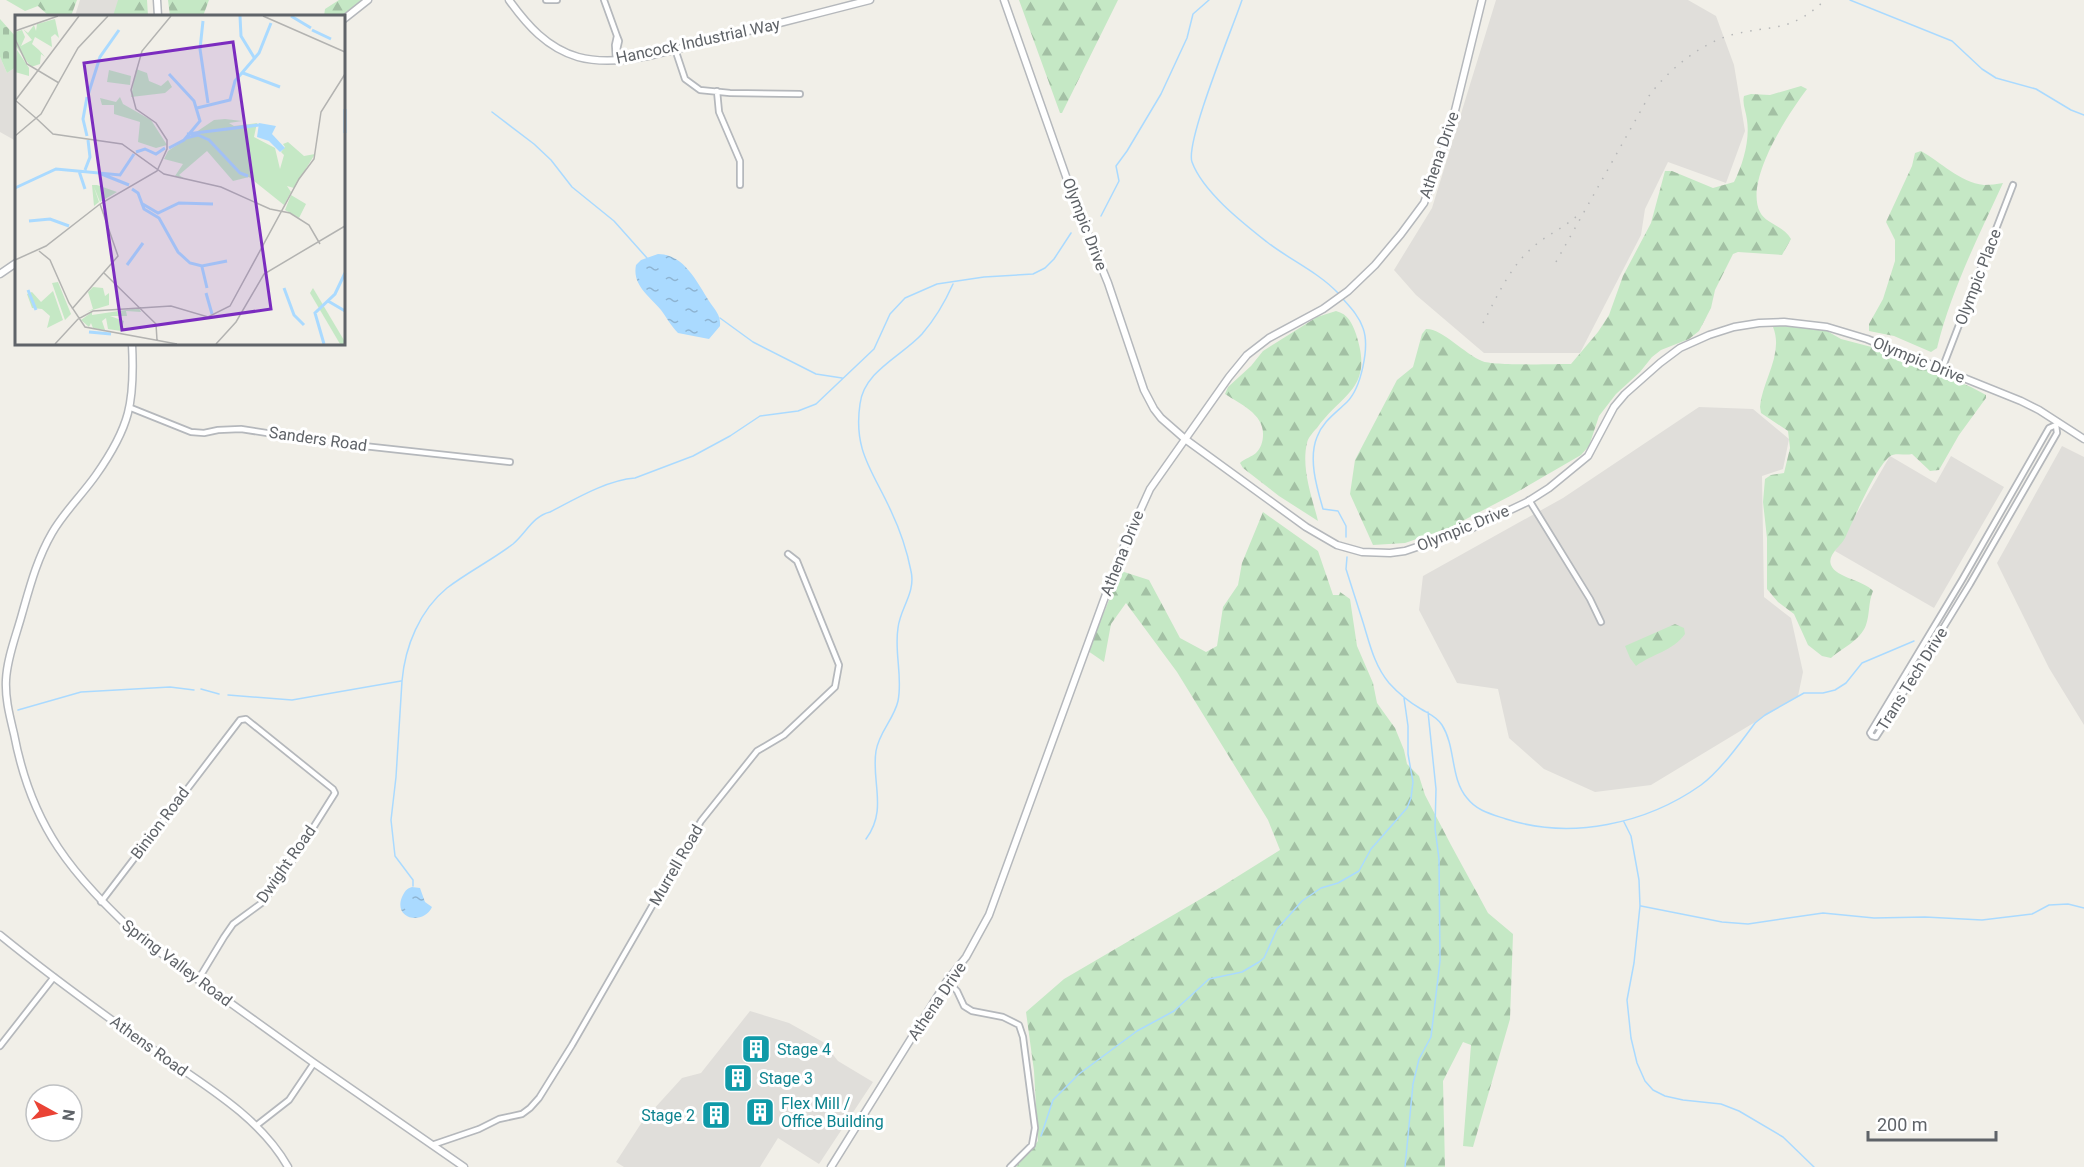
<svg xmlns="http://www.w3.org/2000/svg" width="2084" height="1167" viewBox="0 0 2084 1167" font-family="Roboto,sans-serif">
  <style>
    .industrial { fill: #e0deda }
    .forest { fill: url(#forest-firs) }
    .cemetery { fill: url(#cemetery-stones) }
    .water { fill: url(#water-ripples) }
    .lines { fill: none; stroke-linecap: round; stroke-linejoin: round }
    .stream { stroke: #aadaff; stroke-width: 1.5 }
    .minor-casing { stroke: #b5b8bc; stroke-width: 8 }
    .tertiary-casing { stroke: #b5b8bc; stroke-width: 9 }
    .minor { stroke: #fff; stroke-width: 4.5 }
    .tertiary { stroke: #fff; stroke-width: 6 }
    .rail { stroke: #b6b7b8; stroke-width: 1.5; stroke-dasharray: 1.5 8; stroke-linecap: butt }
    .labels { text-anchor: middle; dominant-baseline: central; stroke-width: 6; stroke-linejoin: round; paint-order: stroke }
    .street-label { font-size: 16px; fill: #5f6368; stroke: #fff }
    .culture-label { font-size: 16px; fill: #0d838f; stroke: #fff; text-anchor: start }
    .inset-river { fill: none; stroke: #aadaff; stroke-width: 3 }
    .inset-road { fill: none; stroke: #b3b3b1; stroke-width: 1.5 }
    .view { fill: #7b2cbf; fill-opacity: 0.15; stroke: #7b2cbf; stroke-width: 3 }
    .inset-edge { fill: none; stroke: #5f6368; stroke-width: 3 }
  </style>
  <defs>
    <pattern id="forest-firs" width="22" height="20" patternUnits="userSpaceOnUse" patternTransform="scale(1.5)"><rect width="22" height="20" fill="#c5e8c5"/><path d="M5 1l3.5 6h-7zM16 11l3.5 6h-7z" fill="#a3c0a4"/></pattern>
    <pattern id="cemetery-stones" width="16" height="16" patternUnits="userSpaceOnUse" patternTransform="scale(1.5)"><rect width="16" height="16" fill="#c5e8c5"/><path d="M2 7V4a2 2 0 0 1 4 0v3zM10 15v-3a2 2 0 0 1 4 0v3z" fill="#a3c0a4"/></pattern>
    <pattern id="water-ripples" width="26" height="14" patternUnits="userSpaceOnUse" patternTransform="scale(1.5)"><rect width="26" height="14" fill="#aadaff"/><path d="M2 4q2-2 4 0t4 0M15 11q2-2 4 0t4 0" fill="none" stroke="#8eb4d2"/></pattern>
  </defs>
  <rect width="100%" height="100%" fill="#f1efe8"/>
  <path class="industrial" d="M80,0h41l-4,16h-42z
    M1496,0h192l28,16 18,49 11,66 -19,52 -58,-21 -23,47 -4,26 -61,118h-96l-68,-58 -22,-25 38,-62z
    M0,57l7,16 9,-6v74l-16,-9z
    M1699,407l54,2 36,30 -6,30 -21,7 2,121 27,21 12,54 -5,24 -147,89 -56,7 -51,-23 -35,-31 -11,-49 -41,-6 -38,-73 4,-34 140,-78z
    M2062,446l22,11v268l-35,-57 -52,-105z
    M1890,456l46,27 15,-27 53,31 -70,121 -99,-57z
    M750,1011l39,12 34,19 15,19 35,21 -54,82 -41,-26 -18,29h-136l-8,-5 26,-40 40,-44 19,-5z"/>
  <path class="forest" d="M6,0h71l-6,16h-22l-11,-10 -13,5z
    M118,0h29l1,16h-35z
    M168,0h41l-6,16h-33z
    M339,0h25l-21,16h-19l1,-7z
    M1019,0h99l-56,113h-2z
    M1801,86l6,3c-19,25 -63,92 -47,123 6,12 24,14 31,27l-9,16 -44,-3 -5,2 -18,36 -4,18 -12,23 -10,8 -28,11 -9,7 -12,15 -24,22 -17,22 -10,30 -8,9 -69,40 -63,33 -44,15 -32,2 -23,-51 5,-34 42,-80 16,-13 9,-33 4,-5c15,-1 39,25 56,32 11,5 72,3 89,3l27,-32 11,-17 14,-39 28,-53 14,-52h7l41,17 21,-6c9,-18 16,-42 13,-62 -1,-9 -5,-16 -3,-24l7,-2 19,1z
    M1921,151c20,11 38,31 63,34 6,0 13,-1 19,-2 -25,54 -52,108 -66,165l-6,4 -37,-16 -25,-5v-7l14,-25 12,-38v-21l-9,-18 26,-56 3,-13z
    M1336,311c12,3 16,12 20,23 18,55 -13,58 -39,94 -4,4 -9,10 -10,15 -6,25 5,54 11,78l-39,-25 -36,-28 -3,-5c5,-5 12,-6 16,-10 5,-5 7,-12 7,-18 1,-21 -23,-31 -38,-41l3,-7 23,-21 12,-15 54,-34z
    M1775,324l52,7 14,8 42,11 88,37 15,8v3l-27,37 -20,35 -9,1 -18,-17c-7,2 -17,-2 -23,3 -14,12 -35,62 -44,81 -4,8 -18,17 -14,27 5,13 33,15 42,26 -5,12 -3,23 -7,34 -6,16 -23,22 -35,33l-9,-2 -14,-11 -14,-31 -16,-12 -11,-13v-51l-4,-36 2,-23 6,-4 13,-2 6,-25 -2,-17 -27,-18 -1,-6c2,-26 24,-53 13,-80z
    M1263,512l55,39 15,44h6l1,-3 10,7 7,47 16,37 4,20 18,25 9,22 3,14 12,12 6,19 26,50 37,68 25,21 -3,85 -37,128 -10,-1 8,-101 -8,-3 -20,39 2,86h-429l22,-26 -4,-70 -8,-59 38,-33 152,-89 64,-40 -12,-30 -91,-148 -51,-69 -15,21 -7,38 -16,-11 33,-80 28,9 31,58 26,14 11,-6 6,-39 15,-22 4,-22z
    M1675,624l9,4 1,6c-12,17 -33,20 -49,32l-6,-8 -5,-12z"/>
  <path class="cemetery" d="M0,19l16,18v30l-9,6 -7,-16z"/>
  <path class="water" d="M658,254c26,0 39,28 51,47 6,9 12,14 11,25l-11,13 -31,-6c-7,-7 -11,-15 -17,-23 -12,-14 -29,-25 -25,-45l5,-5z
    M412,887l8,1 5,14 7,5c-9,19 -39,12 -30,-10 3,-6 4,-8 10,-10z"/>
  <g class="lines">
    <path class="stream" d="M1242,0c-9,27 -57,142 -50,162 11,30 51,61 75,80 23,18 51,30 71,51
      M1850,0l102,41 30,28 14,9 40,11 35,21 13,5
      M492,112l42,32 17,16 21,27 42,34 33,37
      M1101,216l18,-35 -3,-15 11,-15 34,-57 26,-56 6,-24 16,-14
      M1342,298c8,9 17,18 21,30 7,19 -2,60 -16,74 -11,11 -24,19 -30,35 -9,22 0,51 6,72l15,2 8,15v11
      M720,318l33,24 63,32 26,4
      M1347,557l-1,12c5,16 10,31 15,47 8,24 12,48 28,67 9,10 20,19 32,26 8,5 16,8 21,16 14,22 8,53 25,73 10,13 24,16 39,21 65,21 140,5 195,-34 19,-14 40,-43 54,-62l10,-8 39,-22h19l12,-3 11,-7 16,-20 52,-22
      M201,689l18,5
      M228,695l64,5 109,-19
      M18,710l63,-18 89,-5 24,3
      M1624,822l7,14 8,44 1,26 -6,57 -7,37 4,38 6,25 8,18 8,9 12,6 18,4 38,4 18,7 44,26 31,30
      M866,839c22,-29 5,-58 10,-88 3,-19 18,-32 22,-50 5,-24 -4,-49 0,-73 2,-20 18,-35 13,-57 -4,-20 -11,-41 -20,-60 -18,-40 -38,-60 -31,-107 4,-33 42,-48 62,-70 13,-15 23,-32 31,-50
      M413,886v-6l-18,-24 -4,-36 5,-43 6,-96c3,-35 18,-71 45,-93 21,-16 45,-28 66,-44 13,-11 20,-28 37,-32 25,-13 57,-32 85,-34l58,-22 37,-20 30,-20 38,-5 18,-7 58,-55 16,-35 15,-16 32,-14 47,-7 49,-3 12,-6 9,-9 17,-26
      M1641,906l81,16 26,2 75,-11 51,5 51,-1 57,3 50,-6 17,-9 19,-1 16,4
      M1041,1136l12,-36 26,-26 58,-43 37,-20 35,-32 33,-7 17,-10 5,-4 13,-29 25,-28 19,-13 17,-5 21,-12 12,-22 36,-41 4,-10 2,-16 -5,-28v-28l-4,-28
      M1405,1167l8,-83 6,-25 12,-22 9,-76 -1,-102 -4,-31 1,-39 -8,-77"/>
    <g class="minor-casing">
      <path id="minor" d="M546,0h11
        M604,0l13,36
        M675,49l10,30 15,11 30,3 70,1
        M616,60l-1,-15 2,-9 2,5 -2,9
        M717,91l2,21 21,49v24
        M1942,369l71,-184
        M131,408l60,24 13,1 14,-3 23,-1 77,12 192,21
        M2056,425l-7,3 -87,152 -92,153 2,3 4,1 9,-14 85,-139 87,-151 -1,-8 2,-3
        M1529,500l61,99 11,23
        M101,902l139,-182 6,-1 87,70 2,4 -46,73 -26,36 -30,22 -9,13 -26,43
        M947,981l10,10 7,15 8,5 31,6 16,8 4,12 12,91 -3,17 -22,22
        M0,1046l54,-69
        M257,1125l32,-25 25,-37
        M432,1145l47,-16 20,-10 23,-5 8,-6 9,-10 33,-53 129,-224 56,-70 27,-16 51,-48 4,-22 -42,-104 -9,-7"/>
    </g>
    <g class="tertiary-casing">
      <path id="tertiary" d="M157,0l1,16
        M509,0c18,25 38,48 69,57 41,11 88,-6 127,-15 56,-14 110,-28 165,-42
        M1004,0l71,202 33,81 36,107 10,19 7,9 24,21 121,88 31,18 25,7 28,1 15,-2 65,-22 57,-27 22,-14 39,-32 26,-49 11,-13 35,-31 20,-15 29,-13 25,-8 25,-4 25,-1 43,5 40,12 154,62 18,9 45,29
        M344,19l24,-19
        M0,274l16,-11
        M132,344c3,58 -2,83 -36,131 -14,20 -32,37 -44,58 -15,26 -22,53 -30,81 -6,22 -15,44 -16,66 -1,19 4,37 8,54 18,95 58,140 126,204l174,125 150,104
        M0,935c49,40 100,77 151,113 48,34 108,67 137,119
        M831,1167l116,-186 19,-24 23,-42 132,-362 29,-64 79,-112 18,-22 22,-17 54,-29 25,-18 27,-26 26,-31 23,-31 26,-72 32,-131"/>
    </g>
    <use href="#minor" class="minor"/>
    <use href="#tertiary" class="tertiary"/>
    <path class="rail" d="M1556,262l93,-166c19,-26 51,-52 82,-61 42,-11 58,-1 94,-35
      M1483,323c14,-26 26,-55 49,-75 14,-13 32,-20 46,-33"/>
  </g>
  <defs>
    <g id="building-square" transform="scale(1.5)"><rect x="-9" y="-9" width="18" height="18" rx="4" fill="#0f9aa8" stroke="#fff"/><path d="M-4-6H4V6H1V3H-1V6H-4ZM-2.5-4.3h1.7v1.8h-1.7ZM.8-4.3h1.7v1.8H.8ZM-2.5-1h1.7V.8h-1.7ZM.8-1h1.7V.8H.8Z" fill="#fff"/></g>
  </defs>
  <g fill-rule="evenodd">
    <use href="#building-square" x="756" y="1049"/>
    <use href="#building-square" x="738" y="1078"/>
    <use href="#building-square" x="760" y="1112"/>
    <use href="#building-square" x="716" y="1115"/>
  </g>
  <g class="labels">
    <g class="street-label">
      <text transform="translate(698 41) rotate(-12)">Hancock Industrial Way</text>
      <text transform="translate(1439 155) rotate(-71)">Athena Drive</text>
      <text transform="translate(1085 224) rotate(69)">Olympic Drive</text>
      <text transform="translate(1978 277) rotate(-69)">Olympic Place</text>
      <text transform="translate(1919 360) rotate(22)">Olympic Drive</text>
      <text transform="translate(318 439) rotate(8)">Sanders Road</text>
      <text transform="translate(1463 528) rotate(-22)">Olympic Drive</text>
      <text transform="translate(1122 553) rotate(-68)">Athena Drive</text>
      <text transform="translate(1912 679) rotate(-58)">Trans Tech Drive</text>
      <text transform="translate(160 823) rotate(-53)">Binion Road</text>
      <text transform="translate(286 864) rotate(-55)">Dwight Road</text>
      <text transform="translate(676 865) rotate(-60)">Murrell Road</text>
      <text transform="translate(177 963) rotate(37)">Spring Valley Road</text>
      <text transform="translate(937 1001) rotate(-56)">Athena Drive</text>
      <text transform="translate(149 1046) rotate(36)">Athens Road</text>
    </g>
    <g class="culture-label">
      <text x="777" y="1049">Stage 4</text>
      <text x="759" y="1078">Stage 3</text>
      <text x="781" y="1103">Flex Mill /<tspan x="781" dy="18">Office Building</tspan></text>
      <text x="695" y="1115" text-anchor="end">Stage 2</text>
    </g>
  </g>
  <g transform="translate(15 15)">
    <rect width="330" height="330" fill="#f1efe8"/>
    <path d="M298,273l32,54v2h-5l-30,-51z" fill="#c5e8c5"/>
    <path d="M40,4l4,19 -4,-4 -4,3 1,10 -17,-10 -3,7 7,6 6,7 -4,-3 -1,10 -9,3 -16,-22v-13l7,-2 3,7 -4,9 11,-6 -9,-11 5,4 6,-8 2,6 1,-7zM2,35l12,18v8l-14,-4zM121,54l11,4 2,8 12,5 7,-6 4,7 -7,6 -34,4zM94,55l22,6 -1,9 -23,-3zM105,82l3,7 28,16 16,25 -11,3 -18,-6 2,-20 -26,-8v-9h-12l-2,-7 16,4zM210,104l17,2 -13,2 5,3 23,-3 -3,14 21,11 5,21 4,-14 -3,-3 4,-5 -2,-3 5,-2 16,14 11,-2 -21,34 -7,-2 4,6 -7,13 -35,-28 -16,4 -26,-30 -28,24 6,4 -10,-3 8,-12 -19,-5 4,-8 46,-31zM77,170h5l20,7 -17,10 -6,-15 5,15 -5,4zM276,180l15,9 -7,14 -14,-8zM43,267l13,32 -6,6 -13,-37zM78,272l10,1 2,8 4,-3v12l-23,7 7,-3 -5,-17zM38,276l10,29 -16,8 3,-12 -8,-7 -10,-1 -5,-14 5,-2 9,10zM124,293l2,4 -15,-1 1,5h-17l14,5 -3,10 -13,-2 -2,-11 -4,3 3,9 -12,-2 -2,-5 -2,4 -8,-7 11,-8v3z" fill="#c5e8c5"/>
    <path d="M244,108l17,3 -4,8 13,14 -5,4 -11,-11 -12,-4z" fill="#aadaff"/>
    <path class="inset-river" d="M225,1l1,20 14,23M276,1l20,12M188,6l-3,28 8,54M297,15l19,9M228,58l37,14M73,80l12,-38 19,-27M182,93l33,-8 5,-19 24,-28 12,-30M330,94v24M172,119l72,-9M72,121l-4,-17 4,-22M171,123l12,-3 11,5 31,33 8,3M154,133l15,-8 16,-19 -6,-20 -25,-27M121,137l9,-3 11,5 9,-6M70,155l5,-13 -2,-17M64,156l6,18M84,158l30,12M0,173l41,-19 64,6 14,-21M117,174l6,4 6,16 15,9 19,34 12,11 12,3 25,-5M126,188l17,10 21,-10 34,1M14,206l21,-2 19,7M112,250l16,-22M187,252l5,21M269,273l10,27 10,10M13,275l8,20M191,278l6,21M313,286l17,10M74,317l22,2M309,329l-9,-31 20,-19 10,-21"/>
    <path class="inset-road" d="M248,1l82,36M0,16l43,-15M0,24l12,25 32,19M0,85l22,19M0,86l64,-85M22,104l16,15 69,10 42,30 57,13 49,22 20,4 19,12 11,19M0,121l26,-22 37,-66 30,-32M24,236l11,9 19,43 16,24 92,17M0,245l31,-14 54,-42 57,-33 10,-22v-9l-11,-17 -20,-14 -5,-19 11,-39 29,-35M89,258l52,51 1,16M57,294l46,-53 -18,-52M40,329l23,-25 15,-8 78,-5 37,11 22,-11 69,-127 15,-20 7,-47 24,-38M201,329l20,-22 28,-48 81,-48"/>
    <path class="view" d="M218,27l38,267 -149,21 -38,-267z"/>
    <rect width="330" height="330" class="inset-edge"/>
  </g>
  <g transform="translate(54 1113) rotate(98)"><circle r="28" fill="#ffffff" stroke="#bfc1c3" stroke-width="1.5"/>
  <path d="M0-4.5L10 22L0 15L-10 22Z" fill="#ea4335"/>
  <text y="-9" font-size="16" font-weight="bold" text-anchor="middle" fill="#5f6368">N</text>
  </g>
  <path d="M1868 1131v9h128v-9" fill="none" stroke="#5f6368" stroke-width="3"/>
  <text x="1877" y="1131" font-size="18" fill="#5f6368" stroke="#ffffff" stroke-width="4.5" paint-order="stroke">200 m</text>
</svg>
